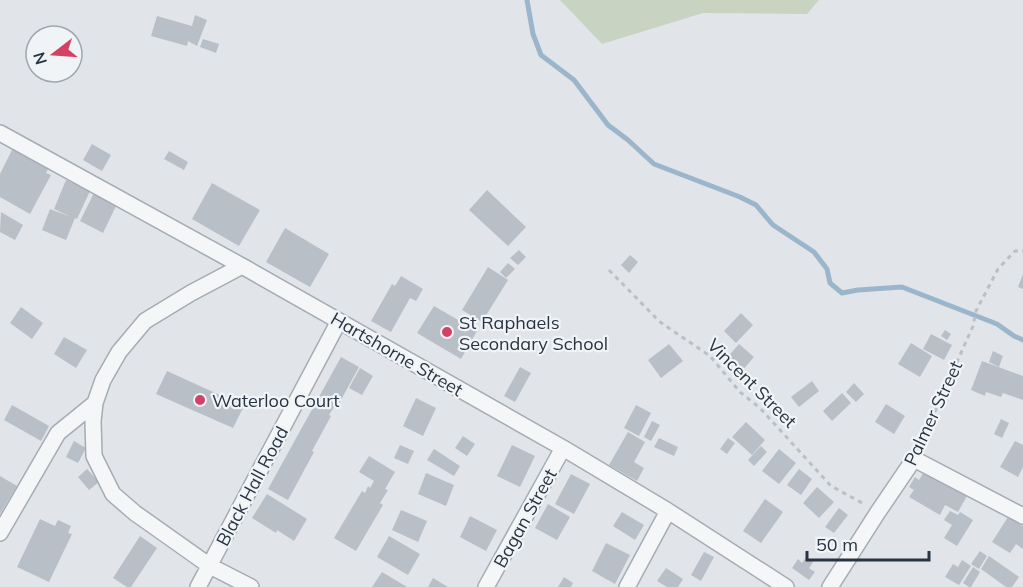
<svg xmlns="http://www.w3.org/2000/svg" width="1023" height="587" viewBox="0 0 1023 587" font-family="Mulish,sans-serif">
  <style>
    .green { fill: #c8d4c1 }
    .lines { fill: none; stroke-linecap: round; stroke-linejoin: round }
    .stream { stroke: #9bb6cb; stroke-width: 5 }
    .building { fill: #b8bfc7 }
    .street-casing { stroke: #a6acb4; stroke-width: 18 }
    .path { stroke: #bbc0c5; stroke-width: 3; stroke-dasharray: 4.5 4.5; stroke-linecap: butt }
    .street { stroke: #f4f6f8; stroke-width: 15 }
    .poi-dot { fill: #d34264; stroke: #f0f4f7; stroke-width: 2 }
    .labels { text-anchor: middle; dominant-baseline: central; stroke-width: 4.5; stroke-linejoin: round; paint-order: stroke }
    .poi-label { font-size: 18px; fill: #283442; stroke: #f0f4f7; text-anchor: start }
    .street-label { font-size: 18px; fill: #283442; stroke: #f0f4f7 }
  </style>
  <rect width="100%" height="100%" fill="#e1e5ea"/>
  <path class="green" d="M560,0h259l-12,14 -104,-1 -101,31z"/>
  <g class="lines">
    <path class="stream" d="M527,0l6,34 8,21 33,25 34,45 20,15 26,24 86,33 16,8 17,20 41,27 13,17 3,14 12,10 16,-3 44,-3 95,37 17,12 9,4"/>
  </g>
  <path class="building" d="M195,15l12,5 -10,26 -9,-5 -1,5 -36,-10 6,-20 35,10z
    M203,39l16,5 -3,9 -16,-6z
    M92,144l19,11 -9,16 -19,-11z
    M13,148l36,19 -3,6 5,2 -21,39 -30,-17v-23z
    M169,151l19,11 -4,8 -20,-11z
    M66,180l24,11 -13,28 -2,-1 -9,22 -24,-10 8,-21 21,8 -17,-8z
    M212,183l48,27 -21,36 -47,-27z
    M487,190l39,37 -18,19 -39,-36z
    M94,193l23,11 -14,29 -23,-12z
    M1,212l22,13 -8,15 -15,-8z
    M285,228l44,26 -19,33 -44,-25z
    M519,250l7,7 -8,8 -8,-7z
    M630,255l8,7 -9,11 -8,-8z
    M508,263l7,6 -9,9 -6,-6z
    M488,267l20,13 -26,42 -20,-12z
    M1023,274v15l-5,-2z
    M401,276l22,13 -7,12 -6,-3 -19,34 -20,-11 21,-37 3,2z
    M434,306l43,25 -16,28 -44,-26z
    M21,307l22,16 -11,16 -22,-16z
    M741,313l12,12 -17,18 -12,-12z
    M945,330l6,4 -4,6 -6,-4z
    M931,334l21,11 -8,15 -21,-11z
    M64,337l23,13 -11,18 -22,-14z
    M911,343l21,13 -12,21 -22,-13z
    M669,344l14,17 -22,17 -13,-18z
    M739,344l15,13 -13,15 -15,-13z
    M993,351l10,5 -4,11 -10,-5z
    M341,357l18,10 -23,42 -2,-2 -5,8 2,1 -19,35 2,1 -26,48 -20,-11z
    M982,361l41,15v24l-20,-7 -2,4 -15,-5 -1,4 -14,-6z
    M520,367l11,6 -16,29 -11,-6z
    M360,368l13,8 -11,19 -13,-7z
    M745,370l8,9 -6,5 -8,-9z
    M167,371l77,35 -11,22 -77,-34z
    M812,381l7,10 -20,16 -8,-10z
    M854,383l10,11 -8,8 -10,-10z
    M842,393l9,10 -19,18 -9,-10z
    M416,398l20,10 -13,28 -20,-10z
    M886,404l19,12 -11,18 -19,-12z
    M12,405l37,21 -8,15 -37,-21z
    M636,405l15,8 -12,23 -15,-8z
    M1001,419l8,4 -7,15 -8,-4z
    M652,421l8,4 -9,16 -7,-4z
    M746,422l19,18 -13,15 -20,-18z
    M628,432l17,10 -11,20 10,6 -7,13 -28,-16z
    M463,436l12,8 -8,12 -12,-8z
    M659,438l19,9 -4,9 -20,-9z
    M728,438l7,5 -8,11 -7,-5z
    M74,441l12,7 -8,15 -12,-6z
    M1015,441l8,4v22l-5,10 -18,-10z
    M400,445l14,6 -6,13 -14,-6z
    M512,445l23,11 -15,31 -23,-11z
    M761,446l6,6 -13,14 -6,-6z
    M434,449l26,17 -6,10 -27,-16z
    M779,449l17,14 -17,21 -17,-13z
    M369,456l26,16 -10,17 3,1 -8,13 3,2 -27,46 -22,-13 28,-47 3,2 3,-7 2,2 4,-7 -15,-9z
    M87,469l12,13 -10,8 -11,-13z
    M799,469l13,10 -11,16 -14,-10z
    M925,470l43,24 -10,18 -13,-7 -5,10 -31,-18 5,-7 -5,-3 6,-10 4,3z
    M426,473l28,12 -8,21 -28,-12z
    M571,474l19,10 -16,30 -19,-10z
    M0,476l17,10 -17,28z
    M817,487l17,15 -15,16 -16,-15z
    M267,494l40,25 -13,22 -17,-11 -1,3 -24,-15z
    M765,499l18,13 -22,31 -18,-12z
    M548,504l22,13 -13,23 -22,-12z
    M839,508l9,7 -14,18 -9,-6z
    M401,510l26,11 -9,21 -26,-12z
    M950,511l8,4 2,-3 13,8 -16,26 -13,-8 8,-13 -8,-5z
    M622,512l22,13 -9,15 -22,-14z
    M470,516l27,14 -11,21 -26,-14z
    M1008,517l15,9v23l-7,-5 -6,9 -18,-11z
    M40,519l15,7 3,-6 13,6 -3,7 4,1 -23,48 -32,-15z
    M140,536l17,12 -26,39h-4l-14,-9z
    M389,536l31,18 -12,21 -31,-18z
    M606,543l24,12 -15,29 -23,-13z
    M980,551l7,5 -8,13 -8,-5z
    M704,552l10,5 -13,24 -10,-6z
    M989,556l30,21 -7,10h-6l-25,-18z
    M806,557l7,5 -4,6 6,4 -6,8 -17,-12 6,-9 4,4z
    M962,560l9,6 -12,19 -14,-8 8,-13 5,3z
    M973,567l7,5 -9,15h-2l-6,-4z
    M666,568l17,11 -5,8h-11l-10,-6z
    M382,572l25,15h-35z
    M564,577l9,6 -2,4h-13z
    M433,578l15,9h-20z"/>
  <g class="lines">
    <g class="street-casing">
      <path id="street" d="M0,133l242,133 321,182 105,63 118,76
        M242,266l-51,27 -46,28 -26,31 -16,28 -8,23 -2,18 1,35 19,38 22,19 75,53 41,21
        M0,533l58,-100 37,-30
        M198,587l141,-266
        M486,587l77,-139
        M627,587l41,-76
        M830,587l48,-75 36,-53 109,57"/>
    </g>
    <path class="path" d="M609,270l51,52 50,34 30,36 20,16 71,78 35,19
      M920,445l53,-119 3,-15 22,-42 17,-18h8"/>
    <use href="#street" class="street"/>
  </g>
  <g class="poi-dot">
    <circle cx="447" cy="332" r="6"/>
    <circle cx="200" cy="400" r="6"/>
  </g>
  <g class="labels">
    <g class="poi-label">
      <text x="459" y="322">St Raphaels<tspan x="459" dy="21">Secondary School</tspan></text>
      <text x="212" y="400">Waterloo Court</text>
    </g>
    <g class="street-label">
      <text transform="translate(397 354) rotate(30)">Hartshorne Street</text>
      <text transform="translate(752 383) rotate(45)">Vincent Street</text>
      <text transform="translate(933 413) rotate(-65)">Palmer Street</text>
      <text transform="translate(252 486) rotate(-62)">Black Hall Road</text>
      <text transform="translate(525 518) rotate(-61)">Bagan Street</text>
    </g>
  </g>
  <g transform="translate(54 54) rotate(253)"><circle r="28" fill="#f0f4f7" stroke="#a0a7af" stroke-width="1.5"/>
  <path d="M0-4.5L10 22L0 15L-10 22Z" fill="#d34264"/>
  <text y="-9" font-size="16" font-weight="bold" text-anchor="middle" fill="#283442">N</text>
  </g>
  <path d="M807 551v9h122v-9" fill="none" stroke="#283442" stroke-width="3"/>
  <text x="816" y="551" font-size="18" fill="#283442" stroke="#f0f4f7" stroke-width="4.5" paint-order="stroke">50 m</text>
</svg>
